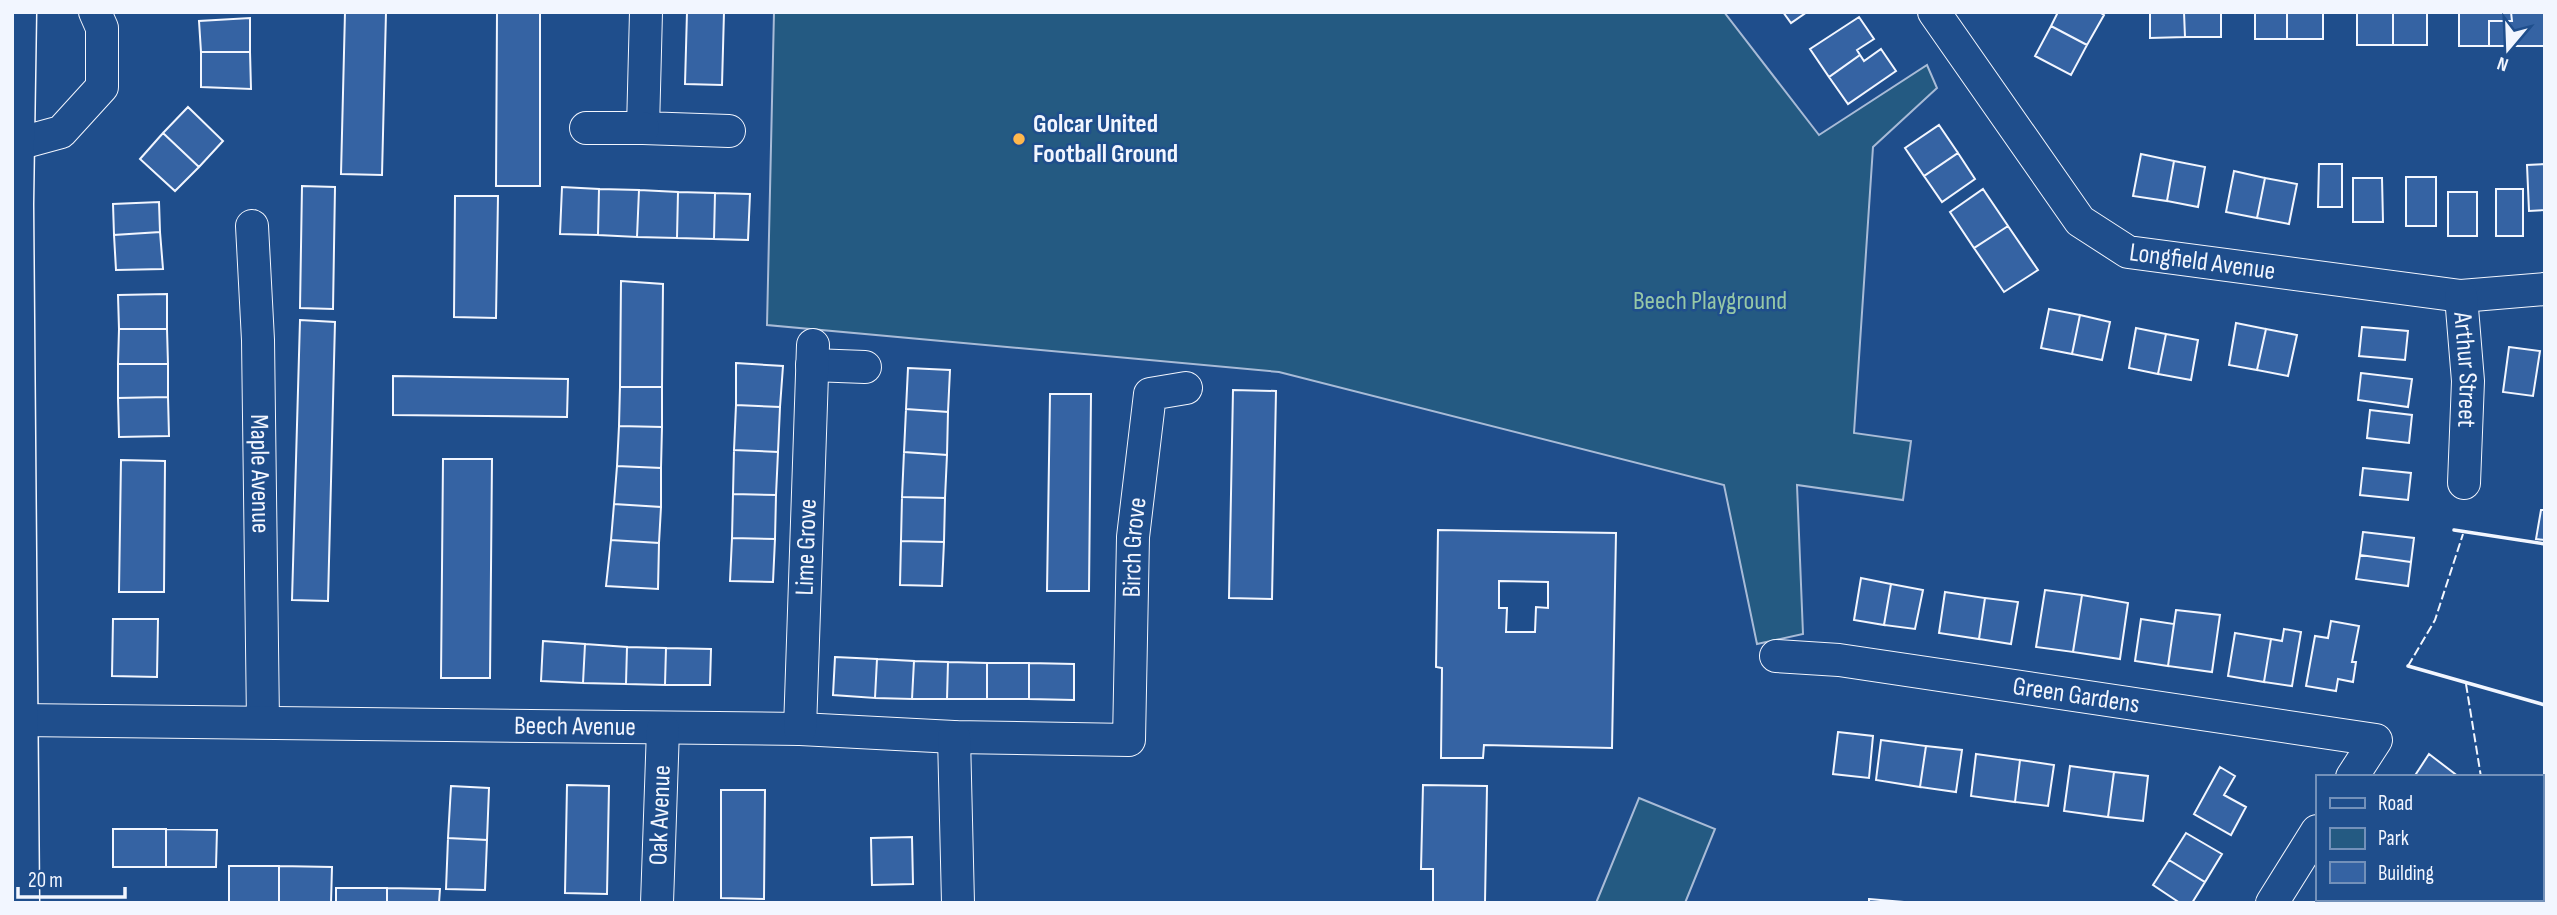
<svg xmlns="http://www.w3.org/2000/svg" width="2557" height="915" viewBox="0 0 2557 915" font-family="'Sofia Sans Condensed',sans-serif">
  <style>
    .green { fill: #245a82; stroke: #a8bbd7; stroke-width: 2 }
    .building { fill: #3563a3; stroke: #f2f6ff; stroke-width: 2; fill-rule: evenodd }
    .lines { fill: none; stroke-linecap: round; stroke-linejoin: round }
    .minor-casing { stroke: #f2f6ff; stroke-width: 34 }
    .tertiary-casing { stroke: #f2f6ff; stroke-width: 41 }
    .minor { stroke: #1f4e8c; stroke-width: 32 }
    .tertiary { stroke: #1f4e8c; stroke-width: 38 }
    .fence { stroke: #f2f6ff; stroke-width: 2; stroke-dasharray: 9 3.5; stroke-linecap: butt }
    .wall { stroke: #f2f6ff; stroke-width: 3.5 }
    .poi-dot { fill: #ffb74d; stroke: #1f4e8c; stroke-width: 2.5 }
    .labels { text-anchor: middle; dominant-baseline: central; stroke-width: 5; stroke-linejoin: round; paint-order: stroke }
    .poi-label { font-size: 26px; font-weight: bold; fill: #f2f6ff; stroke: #1f4e8c; text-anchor: start }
    .street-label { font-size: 26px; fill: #f2f6ff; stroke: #1f4e8c }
    .park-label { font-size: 26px; fill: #97c8a6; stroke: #1f4e8c }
  </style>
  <rect width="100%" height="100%" fill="#1f4e8c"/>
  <path class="green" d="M774,12h950l95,123 108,-70 10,23 -64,59 -19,286 57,8 -8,59 -106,-15 6,149 -46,10 -33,-159 -445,-113 -512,-47z
    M1639,798l76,31 -30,74h-89z"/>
  <path class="building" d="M345,12h41l-4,163 -41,-1z
    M497,12h43v174h-44z
    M687,12h37l-2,73 -37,-1z
    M1783,12h24l-16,11z
    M2058,12h41l5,3 -17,30 -36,-19z
    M2150,12h34l1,25 -35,1z
    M2184,12h37v25h-36z
    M2255,12h32v27h-32z
    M2287,12h36v27h-36z
    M2357,12h36v33h-36z
    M2393,12h34v33h-34z
    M2459,12h52l1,9h-23v25h-30z
    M2511,12h34v34h-56v-25h23z
    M1859,17l15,22 -17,11 3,5 -31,22 -19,-28z
    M250,18v34h-49l-2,-31z
    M2051,26l36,19 -16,30 -36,-19z
    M1881,49l15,22 -48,33 -19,-27 31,-22 4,6z
    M201,52h49l1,37 -50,-2z
    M188,107l35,34 -24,26 -36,-34z
    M1939,125l19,28 -34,23 -19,-28z
    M163,133l36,34 -24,24 -35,-32z
    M1958,153l17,26 -33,23 -18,-26z
    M2141,154l33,7 -7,40 -34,-5z
    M2174,161l31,6 -7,40 -31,-6z
    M2319,164h23v43h-24z
    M2545,164v46l-16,1 -2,-46z
    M2234,171l31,7 -8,40 -31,-6z
    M2406,177h30v49h-30z
    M2265,178l32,6 -8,40 -32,-6z
    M2353,178h29l1,44h-30z
    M302,186l33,1 -2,122 -33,-1z
    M562,187l37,2 -1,46 -38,-1z
    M599,189l40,1 -2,47 -39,-2z
    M1983,189l25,37 -34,22 -24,-36z
    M2496,189h27v47h-27z
    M639,190l39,2 -1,46 -40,-1z
    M678,192l37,1 -1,46 -37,-1z
    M2448,192h29v44h-29z
    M715,193l35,1 -2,46 -34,-1z
    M455,196h43l-2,122 -42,-1z
    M159,202l1,30 -46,3 -1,-31z
    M2008,226l30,44 -34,22 -30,-44z
    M160,232l3,37 -47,1 -2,-35z
    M621,281l42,3 -1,103h-42z
    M167,294v35h-48l-1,-34z
    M2049,309l31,6 -8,39 -31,-6z
    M2080,315l30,7 -8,38 -30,-6z
    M300,320l35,2 -7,279 -36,-1z
    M2236,323l30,6 -9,41 -28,-5z
    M2362,327l46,4 -3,29 -46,-4z
    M2136,328l30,6 -8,40 -29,-6z
    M119,329h48l1,35h-50z
    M2266,329l31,6 -9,41 -31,-6z
    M2166,334l32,6 -7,40 -33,-6z
    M2509,347l31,4 -7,45 -30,-4z
    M736,363l47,3 -3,41 -44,-2z
    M118,364h50v33l-50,1z
    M908,368l42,2 -2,42 -42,-3z
    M2361,373l51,6 -4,28 -50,-7z
    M393,376l175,3 -1,38 -174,-2z
    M620,387h42v40l-43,-1z
    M1233,390l43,1 -4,208 -43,-1z
    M1050,394h41l-2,197h-42z
    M168,397l1,39 -50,1 -1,-39z
    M736,405l44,2 -2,45 -44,-2z
    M906,409l42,3 -1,43 -43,-3z
    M2370,410l42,5 -3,28 -42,-5z
    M619,426l43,1 -1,41 -44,-2z
    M734,450l44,2 -2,43 -43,-1z
    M904,452l43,3 -2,43 -43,-1z
    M443,459h49l-2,219h-49z
    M121,460l44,1 -1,131h-45z
    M617,466l44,2v39l-47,-3z
    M2363,468l48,5 -3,27 -48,-5z
    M733,494l43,1 -1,44 -43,-1z
    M902,497l43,1 -1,44 -43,-1z
    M614,504l47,3 -2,36 -48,-3z
    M2541,510h4v30l-9,-1z
    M1438,530l178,3 -4,215 -128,-3 -1,13h-42l1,-90 -6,-1zM1499,581l49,1v26l-12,-1 -1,25h-29l1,-24h-8z
    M2363,532l51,6 -3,24 -51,-7z
    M732,538l43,1 -2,43 -43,-1z
    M611,540l48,3 -1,46 -52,-3z
    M901,541l43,1 -2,44 -42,-1z
    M2360,555l51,7 -3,24 -52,-7z
    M1861,578l30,6 -7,41 -30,-5z
    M1891,584l32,6 -8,39 -31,-4z
    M2045,590l37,5 -9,57 -37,-5z
    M1945,592l40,6 -6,41 -40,-6z
    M2082,595l46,8 -8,56 -47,-7z
    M1985,598l33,4 -7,42 -32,-5z
    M2176,610l44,5 -8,57 -44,-6z
    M113,619h45l-1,58 -45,-1z
    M2141,619l33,5 -6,42 -33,-5z
    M2331,621l28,5 -7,36h4l-3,20 -15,-3 -2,12 -30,-5 9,-50 13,2z
    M2284,629l17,3 -9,54 -28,-4 7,-43 11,2z
    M2235,633l36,6 -7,43 -36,-6z
    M543,641l42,3 -2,39 -42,-2z
    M585,644l42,3 -1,37 -43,-1z
    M627,647l39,1 -1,37 -39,-1z
    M666,648l45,1 -1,36h-45z
    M835,657l42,2 -2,39 -42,-3z
    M877,659l37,2 -2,38 -37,-1z
    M914,661l34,1 -1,37h-35z
    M948,662l39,1v36h-40z
    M987,663h42v36h-42z
    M1029,663l45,1v36l-45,-1z
    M1838,732l35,4 -4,42 -36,-4z
    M1881,740l45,6 -6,41 -44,-7z
    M1926,746l36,4 -6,42 -36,-5z
    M1976,754l44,6 -5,42 -44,-6z
    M2429,754l30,23h-45z
    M2020,760l34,5 -6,41 -33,-4z
    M2070,766l44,6 -6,45 -44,-6z
    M2220,767l15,9 -11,19 22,12 -15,28 -37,-21z
    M2114,772l34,4 -5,45 -35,-4z
    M567,785l42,1 -2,108 -42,-1z
    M1423,785l64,1 -2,117h-52v-34h-12z
    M451,786l38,2 -2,52 -39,-2z
    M721,790h44l-1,109 -43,-1z
    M113,829h53v38h-53z
    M166,829l51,1 -1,37h-50z
    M2186,833l36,21 -17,28 -36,-22z
    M912,837l1,47 -41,1 -1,-47z
    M448,838l39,2 -2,50 -39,-1z
    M2169,860l36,22 -13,21h-12l-27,-18z
    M229,866h50v37h-50z
    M279,866l53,1 -1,36h-52z
    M336,888h51v15h-51z
    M387,888l53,1 -1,14h-52z
    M1869,899l35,3 -35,1z
    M2336,899h51l-3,4h-51z"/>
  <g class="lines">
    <g class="minor-casing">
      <g id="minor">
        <path d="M646,12l-3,116 86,3"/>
        <path id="s1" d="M1934,12l146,209 48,31 333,44 84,-7"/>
        <path d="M586,128h57"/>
        <path d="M17,144l44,-12 41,-45v-59l-7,-16"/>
        <path id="s2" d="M252,226l6,114 5,382"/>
        <path id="s3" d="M2461,296l7,85 -4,102"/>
        <path d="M812,365l53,2"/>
        <path id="s4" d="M1776,656l63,4 537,80 -24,37"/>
        <path id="s5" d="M20,720l780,9 154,8 175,3 4,-203 17,-143 36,-6"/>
        <path id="s6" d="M800,729l13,-384"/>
        <path d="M954,737l4,166"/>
        <path id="s7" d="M657,903l6,-174"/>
        <path d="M2272,903l45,-72"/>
      </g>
    </g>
    <g class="tertiary-casing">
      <path id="tertiary" d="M17,12l-3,192 6,699"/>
    </g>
    <use href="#minor" class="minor"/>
    <use href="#tertiary" class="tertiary"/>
    <path class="fence" d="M2408,666l27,-46 28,-86
      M2466,684l15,93
      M2500,899l1,4"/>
    <path class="wall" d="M2454,530l91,14
      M2408,666l137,39"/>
  </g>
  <circle class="poi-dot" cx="1019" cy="139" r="7"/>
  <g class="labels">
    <g class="poi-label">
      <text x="1033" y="124">Golcar United<tspan x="1033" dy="30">Football Ground</tspan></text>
    </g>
    <g class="street-label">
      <text stroke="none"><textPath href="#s1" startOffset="387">Longfield Avenue</textPath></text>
      <text stroke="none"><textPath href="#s3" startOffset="74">Arthur Street</textPath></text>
      <text stroke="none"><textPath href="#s2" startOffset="248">Maple Avenue</textPath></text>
      <text stroke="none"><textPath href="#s6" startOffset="182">Lime Grove</textPath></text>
      <text stroke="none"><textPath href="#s5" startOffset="1302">Birch Grove</textPath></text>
      <text stroke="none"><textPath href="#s4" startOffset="303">Green Gardens</textPath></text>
      <text stroke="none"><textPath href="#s5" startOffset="555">Beech Avenue</textPath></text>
      <text stroke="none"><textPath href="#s7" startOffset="88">Oak Avenue</textPath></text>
    </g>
    <g class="park-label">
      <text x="1710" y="301">Beech Playground</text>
    </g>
  </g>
  <rect width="2557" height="915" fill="none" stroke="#f2f6ff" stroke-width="28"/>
  <rect x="2316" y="775" width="228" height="126" fill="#1f4e8c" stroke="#7391ba" stroke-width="2"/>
  <rect x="2330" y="798" width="35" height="10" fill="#1f4e8c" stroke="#7391ba" stroke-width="2"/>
  <text x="2378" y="810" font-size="21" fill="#f2f6ff">Road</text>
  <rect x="2330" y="828" width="35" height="21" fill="#245a82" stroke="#7391ba" stroke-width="2"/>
  <text x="2378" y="845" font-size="21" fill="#f2f6ff">Park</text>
  <rect x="2330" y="862" width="35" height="21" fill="#3563a3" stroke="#7391ba" stroke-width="2"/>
  <text x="2378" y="880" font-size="21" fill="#f2f6ff">Building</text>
  <g transform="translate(2508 49) rotate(199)" stroke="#1f4e8c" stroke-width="5" paint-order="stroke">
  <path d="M0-5L12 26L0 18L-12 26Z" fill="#f2f6ff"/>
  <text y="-10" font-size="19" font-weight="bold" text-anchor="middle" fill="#f2f6ff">N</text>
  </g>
  <path d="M18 887v10h107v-10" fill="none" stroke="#f2f6ff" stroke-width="3.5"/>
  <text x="28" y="887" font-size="21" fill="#f2f6ff" stroke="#1f4e8c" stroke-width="5" paint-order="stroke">20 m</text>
</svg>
